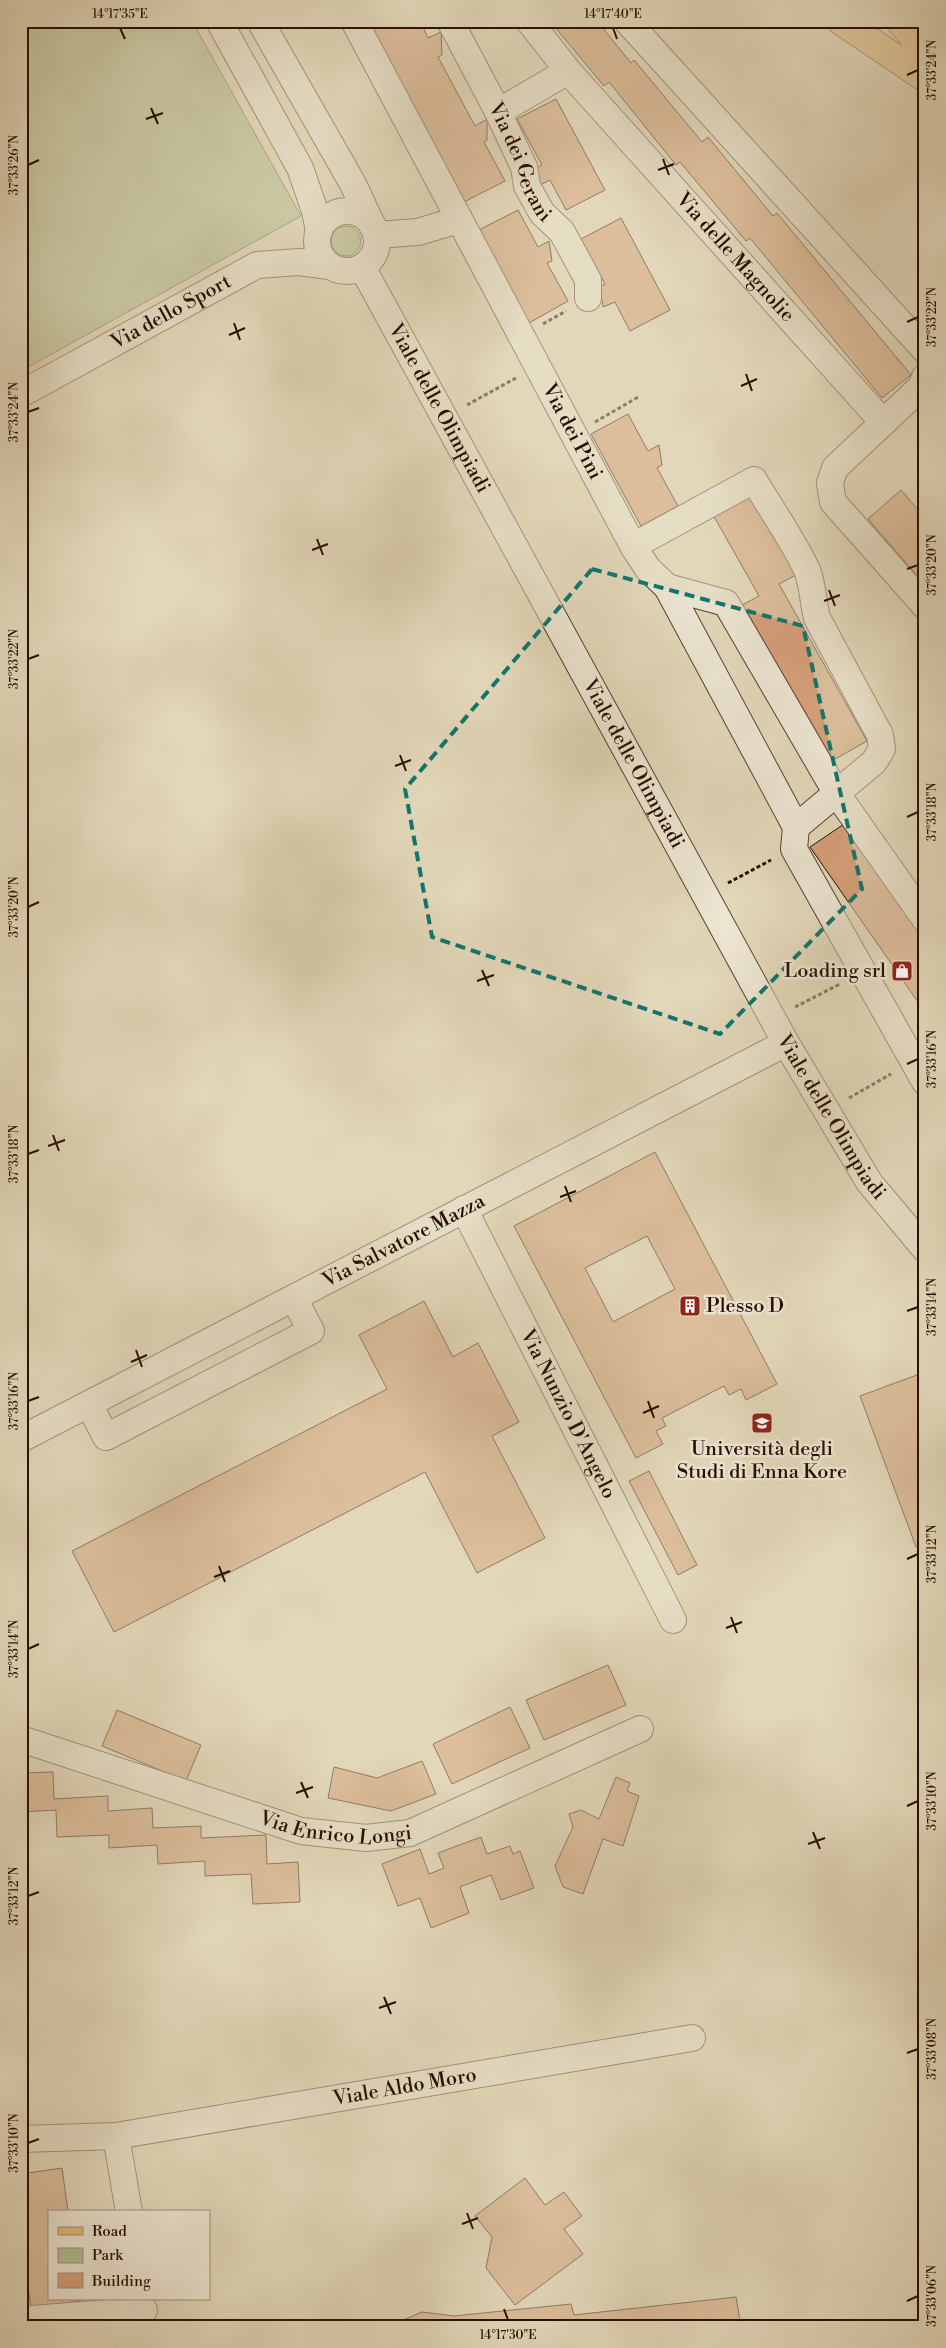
<svg xmlns="http://www.w3.org/2000/svg" width="946" height="2348" viewBox="0 0 946 2348" font-family="'Libre Bodoni',serif">
  <style>
    .green { fill: #b1bf91; stroke: #6c6748 }
    .building { fill: #d59f79; stroke: #270f00; fill-rule: evenodd }
    .lines { fill: none; stroke-linecap: round; stroke-linejoin: round }
    .minor-casing { stroke: #56412e; stroke-width: 28 }
    .major-casing { stroke: #270f00; stroke-width: 29 }
    .path { stroke: #270f00; stroke-width: 3; stroke-dasharray: 4 2.5; stroke-linecap: butt }
    .minor { stroke: #ece5d2; stroke-width: 26 }
    .major { stroke: #e1bc7c; stroke-width: 28 }
    .marked { fill: none; stroke: #0f766e; stroke-width: 4; stroke-dasharray: 10 6; stroke-linejoin: round }
    .ticks { fill: none; stroke: #270f00; stroke-width: 2 }
    .labels { text-anchor: middle; dominant-baseline: central; stroke-width: 5; stroke-linejoin: round; paint-order: stroke }
    .street-label { font-size: 20px; fill: #270f00; stroke: #ece5d2 }
    .poi-label { font-size: 20px; fill: #270f00; stroke: #ece5d2; text-anchor: end }
    .neatline { fill: none; stroke: #270f00; stroke-width: 2 }
    .ticks-label { font-size: 12px; text-anchor: middle; fill: #270f00 }
  </style>
  <rect width="100%" height="100%" fill="#e2d7b9"/>
  <filter id="stains"><feTurbulence type="fractalNoise" baseFrequency=".004" numOctaves="4"/><feColorMatrix values="0 0 0 0 .2 0 0 0 0 .09 0 0 0 0 .02 0 0 0 .5 -.17"/></filter>
  <radialGradient id="worn" r=".72"><stop offset=".6" stop-color="#630" stop-opacity="0"/><stop offset="1" stop-color="#630" stop-opacity=".3"/></radialGradient>
  <path class="green" d="M21,21h171l109,195 -280,155z
    M331 241a15 15 0 1 1 30 0a15 15 0 1 1-30 0Z"/>
  <path class="building" d="M367,21h53l8,17 13,-6 1,23 -4,2 37,69 12,-7v21l-3,2 21,39 -41,21z
    M550,21h47l34,42 3,-3 68,82 6,-5 65,79 4,-3 134,162 -29,23 -132,-160 -4,3 -66,-79 -4,3 -67,-83 -5,4z
    M556,99l49,91 -39,20 -16,-30 -12,6 -2,-18 6,-3 -25,-46z
    M518,210l20,37 11,-6 3,20 -5,2 21,38 -39,22 -50,-93z
    M621,218l49,92 -40,21 -15,-29 -12,5 -3,-20 5,-3 -24,-45z
    M628,414l20,37 11,-6 3,20 -5,3 21,38 -37,20 -50,-92z
    M901,490l24,28v67l-57,-66z
    M750,492l46,83 -17,9 88,157 -37,21 -88,-157 17,-9 -47,-83z
    M844,824l81,117v71l-115,-165z
    M655,1152l122,232 -31,16 -5,-11 -12,6 -5,-9 -62,32 4,8 -10,5 7,13 -27,14 -122,-232zM647,1236l28,53 -62,33 -28,-54z
    M424,1301l29,56 25,-14 41,79 -27,14 53,102 -68,35 -52,-101 -311,160 -42,-81 315,-162 -28,-54z
    M925,1372v172l-9,3 -56,-151z
    M649,1471l48,94 -19,10 -49,-94z
    M608,1665l18,40 -82,35 -18,-40z
    M510,1707l20,41 -78,36 -19,-40z
    M117,1710l84,35 -15,36 -84,-35z
    M422,1761l14,33 -45,17 -63,-13 6,-31 43,11z
    M53,1772l1,27 54,-3v15l44,-3 1,20 48,-2v12l65,-3 1,29 31,-2 2,40 -47,2 -2,-30 -46,2v-15l-47,3 -1,-19 -48,3v-13l-52,2 -1,-27 -35,2v-39z
    M616,1777l14,6 -3,8 12,5 -16,50 -20,-7 -20,55 -20,-7 -8,-21 18,-39 -4,-13 12,-4 18,9z
    M481,1837l6,17 23,-8 3,8 7,-3 14,37 -33,12 -10,-25 -31,12 9,26 -38,15 -11,-30 -22,8 -16,-42 38,-15 9,25 15,-6 -6,-15z
    M62,2168l6,44h-19v87h31v2l-49,7 -6,-45h-4v-89z
    M525,2178l20,27 19,-13 18,24 -18,13 19,25 -68,51 -29,-37 6,-31 -17,-21z
    M736,2297l5,30h-354l35,-15 32,4 117,-12 3,11z"/>
  <g class="lines">
    <g class="minor-casing">
      <g id="minor">
        <path d="M219,21l81,147 15,43 4,20"/>
        <path d="M260,21l93,163 19,41"/>
        <path id="s1" d="M354,21l279,525 15,23 19,18 59,16 111,191 88,125"/>
        <path id="s2" d="M450,21l48,91 26,55 3,19 15,27 20,19 26,48v18"/>
        <path id="s3" d="M529,21l39,50 315,351"/>
        <path d="M627,21l298,329"/>
        <path d="M498,112l70,-41"/>
        <circle cx="347" cy="241" r="30"/>
        <path d="M376,235l42,-3 40,-12"/>
        <path id="s4" d="M362,267l424,776 83,139 56,67"/>
        <path d="M925,377l-4,10 -86,81 -5,15 3,19 92,104"/>
        <path id="s5" d="M21,394l236,-129 42,-3 30,4"/>
        <path d="M633,546l121,-66c17,29 39,60 53,90 6,15 6,32 10,48l63,117 2,14 -8,13 -78,65 -2,22 131,233"/>
        <path d="M667,587l129,240"/>
        <path id="s6" d="M464,1209l209,411"/>
        <path d="M89,1404l17,33 205,-106 -17,-33"/>
        <path id="s7" d="M21,1439l765,-396"/>
        <path id="s8" d="M21,1739l280,92 65,7 44,-5 230,-104"/>
        <path d="M116,2136l13,76"/>
        <path id="s9" d="M21,2139l95,-3 576,-98"/>
        <path d="M21,2320l123,-10"/>
      </g>
    </g>
    <g class="major-casing">
      <path id="major" d="M841,21l84,57
        M900,21l25,30"/>
    </g>
    <path class="path" d="M543,324l23,-13
      M467,405l49,-27
      M595,422l45,-26
      M728,883l43,-23
      M795,1007l45,-23
      M849,1098l42,-24"/>
    <use href="#minor" class="minor"/>
    <use href="#major" class="major"/>
  </g>
  <path d="M0 0H946V2348H0ZM592,569l211,57 59,263 -142,145 -288,-97 -27,-148z" fill="#e2d7b9" fill-opacity=".55" fill-rule="evenodd"/>
  <path class="marked" d="M592,569l211,57 59,263 -142,145 -288,-97 -27,-148z"/>
  <path class="ticks" d="M120,28l5,11M613,28l4,11M907,75l11,-5M151,108l7,16M146,119l17,-6M663,159l6,16M28,165l11,-5M658,170l16,-6M907,322l11,-5M234,323l6,17M229,335l16,-7M746,374l6,17M741,386l16,-7M28,412l11,-4M317,539l6,16M312,550l16,-6M907,569l11,-4M829,590l6,16M824,601l16,-6M28,659l11,-4M400,755l6,16M395,766l16,-6M907,817l11,-5M28,907l11,-5M482,970l7,16M477,981l17,-6M907,1064l11,-5M53,1135l6,16M48,1146l17,-6M28,1154l11,-4M565,1186l6,16M560,1197l16,-6M907,1311l11,-4M136,1350l6,17M131,1362l16,-7M28,1401l11,-4M648,1401l6,17M643,1413l16,-7M907,1559l11,-5M219,1566l6,16M214,1577l16,-6M731,1617l6,16M726,1628l16,-6M28,1649l11,-5M301,1782l7,16M296,1793l17,-6M907,1806l11,-5M813,1832l7,17M808,1844l17,-6M28,1896l11,-4M384,1997l7,17M379,2008l17,-6M907,2053l11,-4M28,2143l11,-4M467,2213l6,16M462,2224l16,-6M907,2301l11,-5M504,2309l4,11"/>
  <defs>
    <g id="shop-square" transform="scale(1.125)"><rect x="-9" y="-9" width="18" height="18" rx="4" fill="#8f2418" stroke="#ece5d2"/><path d="M-5-2.5h2.3a2.7 3.5 0 0 1 5.4 0H5L5.5 6h-11ZM-1.5-2.5h3a1.5 2.3 0 0 0-3 0Z" fill="#fff"/></g>
    <g id="building-square" transform="scale(1.125)"><rect x="-9" y="-9" width="18" height="18" rx="4" fill="#8f2418" stroke="#ece5d2"/><path d="M-4-6H4V6H1V3H-1V6H-4ZM-2.5-4.3h1.7v1.8h-1.7ZM.8-4.3h1.7v1.8H.8ZM-2.5-1h1.7V.8h-1.7ZM.8-1h1.7V.8H.8Z" fill="#fff"/></g>
    <g id="university-square" transform="scale(1.125)"><rect x="-9" y="-9" width="18" height="18" rx="4" fill="#8f2418" stroke="#ece5d2"/><path d="M0-5L7-2L0 1L-7-2ZM-4 1L0 2.5L4 1V4Q0 6-4 4Z" fill="#fff"/></g>
  </defs>
  <g fill-rule="evenodd">
    <use href="#shop-square" x="902" y="971"/>
    <use href="#building-square" x="690" y="1306"/>
    <use href="#university-square" x="762" y="1423"/>
  </g>
  <g class="labels">
    <g class="street-label">
      <text stroke="none"><textPath href="#s2" startOffset="158">Via dei Gerani</textPath></text>
      <text stroke="none"><textPath href="#s3" startOffset="314">Via delle Magnolie</textPath></text>
      <text stroke="none"><textPath href="#s5" startOffset="171">Via dello Sport</textPath></text>
      <text stroke="none"><textPath href="#s4" startOffset="161">Viale delle Olimpiadi</textPath></text>
      <text stroke="none"><textPath href="#s1" startOffset="465">Via dei Pini</textPath></text>
      <text stroke="none"><textPath href="#s4" startOffset="566">Viale delle Olimpiadi</textPath></text>
      <text stroke="none"><textPath href="#s4" startOffset="971">Viale delle Olimpiadi</textPath></text>
      <text stroke="none"><textPath href="#s7" startOffset="431">Via Salvatore Mazza</textPath></text>
      <text stroke="none"><textPath href="#s6" startOffset="230">Via Nunzio D'Angelo</textPath></text>
      <text stroke="none"><textPath href="#s8" startOffset="329">Via Enrico Longi</textPath></text>
      <text stroke="none"><textPath href="#s9" startOffset="388">Viale Aldo Moro</textPath></text>
    </g>
    <g class="poi-label">
      <text x="886" y="971">Loading srl</text>
      <text x="706" y="1306" text-anchor="start">Plesso D</text>
      <text x="762" y="1449" text-anchor="middle">Università degli<tspan x="762" dy="23">Studi di Enna Kore</tspan></text>
    </g>
  </g>
  <rect width="946" height="2348" fill="none" stroke="#e2d7b9" stroke-width="55"/>
  <rect x="48" y="2210" width="162" height="90" fill="#ece5d2" stroke="#9d8f7e"/>
  <rect x="58" y="2227" width="25" height="8" fill="#e1bc7c" stroke="#9d8f7e"/>
  <text x="92" y="2236" font-size="15" fill="#270f00">Road</text>
  <rect x="58" y="2248" width="25" height="15" fill="#b1bf91" stroke="#9d8f7e"/>
  <text x="92" y="2260" font-size="15" fill="#270f00">Park</text>
  <rect x="58" y="2273" width="25" height="15" fill="#d59f79" stroke="#9d8f7e"/>
  <text x="92" y="2286" font-size="15" fill="#270f00">Building</text>
  <rect x="28" y="28" width="890" height="2292" class="neatline"/>
  <g class="ticks-label">
    <text x="120" y="18">14°17'35"E</text>
    <text x="613" y="18">14°17'40"E</text>
    <text transform="translate(932 70) rotate(-90)" y="4">37°33'24"N</text>
    <text transform="translate(14 165) rotate(-90)" y="4">37°33'26"N</text>
    <text transform="translate(932 317) rotate(-90)" y="4">37°33'22"N</text>
    <text transform="translate(14 412) rotate(-90)" y="4">37°33'24"N</text>
    <text transform="translate(932 565) rotate(-90)" y="4">37°33'20"N</text>
    <text transform="translate(14 659) rotate(-90)" y="4">37°33'22"N</text>
    <text transform="translate(932 812) rotate(-90)" y="4">37°33'18"N</text>
    <text transform="translate(14 907) rotate(-90)" y="4">37°33'20"N</text>
    <text transform="translate(932 1059) rotate(-90)" y="4">37°33'16"N</text>
    <text transform="translate(14 1154) rotate(-90)" y="4">37°33'18"N</text>
    <text transform="translate(932 1307) rotate(-90)" y="4">37°33'14"N</text>
    <text transform="translate(14 1401) rotate(-90)" y="4">37°33'16"N</text>
    <text transform="translate(932 1554) rotate(-90)" y="4">37°33'12"N</text>
    <text transform="translate(14 1649) rotate(-90)" y="4">37°33'14"N</text>
    <text transform="translate(932 1801) rotate(-90)" y="4">37°33'10"N</text>
    <text transform="translate(14 1896) rotate(-90)" y="4">37°33'12"N</text>
    <text transform="translate(932 2049) rotate(-90)" y="4">37°33'08"N</text>
    <text transform="translate(14 2143) rotate(-90)" y="4">37°33'10"N</text>
    <text transform="translate(932 2296) rotate(-90)" y="4">37°33'06"N</text>
    <text x="508" y="2339">14°17'30"E</text>
  </g>
  <rect width="100%" height="100%" filter="url(#stains)"/>
  <rect width="100%" height="100%" fill="url(#worn)"/>
</svg>
